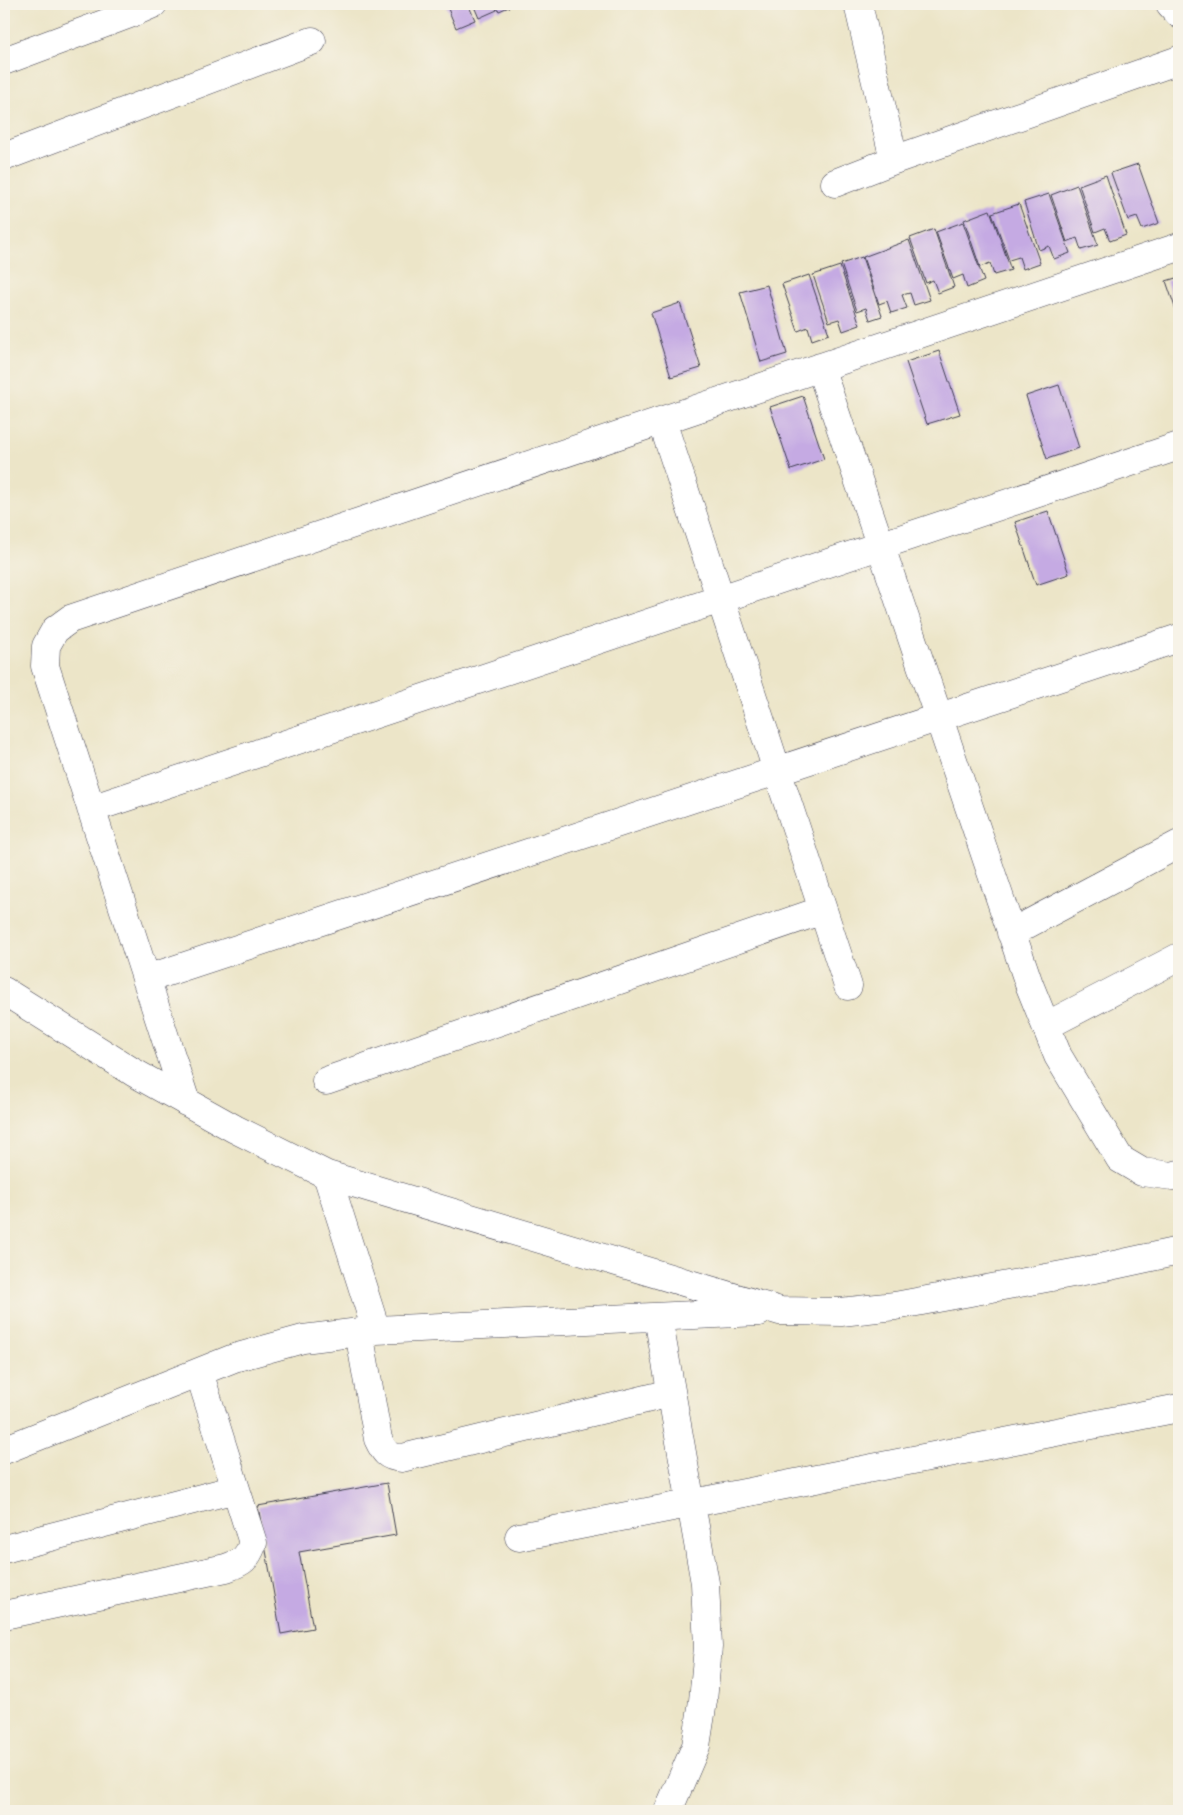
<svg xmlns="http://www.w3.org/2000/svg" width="1183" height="1815" viewBox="0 0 1183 1815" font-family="'Patrick Hand',sans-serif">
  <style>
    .building { fill: #c5aae3 }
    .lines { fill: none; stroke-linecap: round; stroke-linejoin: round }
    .minor-casing { stroke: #403f50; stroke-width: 29 }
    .minor { stroke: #fff; stroke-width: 28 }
  </style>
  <rect width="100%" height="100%" fill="#f7f3e8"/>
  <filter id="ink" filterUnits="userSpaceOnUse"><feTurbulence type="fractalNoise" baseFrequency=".02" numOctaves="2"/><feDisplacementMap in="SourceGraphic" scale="10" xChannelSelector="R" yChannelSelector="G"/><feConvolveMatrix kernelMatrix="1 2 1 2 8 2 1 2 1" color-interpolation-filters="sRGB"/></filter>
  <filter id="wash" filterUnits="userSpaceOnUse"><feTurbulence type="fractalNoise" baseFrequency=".0096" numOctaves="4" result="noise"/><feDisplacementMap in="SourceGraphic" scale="20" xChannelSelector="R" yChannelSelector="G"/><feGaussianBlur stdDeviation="1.12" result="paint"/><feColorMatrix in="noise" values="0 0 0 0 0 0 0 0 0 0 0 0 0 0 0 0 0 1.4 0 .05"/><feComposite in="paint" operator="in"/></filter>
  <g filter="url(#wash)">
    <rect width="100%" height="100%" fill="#ece5c8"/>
    <g id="blocks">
      <path class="building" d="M446,4h22l7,16 -19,8z
        M473,4h21l3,6 -18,8z
        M495,4h21l-17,7z
        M1138,164l21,59 -17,6 -5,-12 -9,3 -17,-47z
        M1106,175l20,60 -16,6 -5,-13 -10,4 -16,-47z
        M1077,185l21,60 -17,5 -4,-12 -10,4 -16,-47z
        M1049,194l21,59 -16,6 -5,-13 -10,4 -15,-48z
        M1019,204l21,59 -17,6 -4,-12 -10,3 -17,-47z
        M990,210l21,60 -17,5 -4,-12 -10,4 -16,-47z
        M963,222l21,59 -17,7 -4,-13 -10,4 -17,-47z
        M934,229l20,58 -16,6 -5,-13 -7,3 -16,-45z
        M909,240l21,60 -16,5 -4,-12 -8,2 5,13 -16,5 -4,-12 -8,3 -16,-47z
        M862,257l20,59 -12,4 -4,-12 -9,3 -16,-47z
        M840,266l20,59 -17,6 -4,-12 -10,3 -16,-47z
        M809,275l20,59 -17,6 -4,-13 -10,4 -16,-47z
        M1179,277v42l-13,-38z
        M767,285l20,69 -26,8 -21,-70z
        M680,303l21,65 -30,9 -20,-64z
        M939,351l21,63 -33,10 -21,-62z
        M1059,385l20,63 -32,11 -21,-63z
        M803,396l21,63 -33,11 -21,-63z
        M1048,511l21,63 -33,11 -21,-63z
        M387,1483l9,52 -97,17 14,76 -32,6 -23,-128z"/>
    </g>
  </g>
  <g filter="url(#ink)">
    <use href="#blocks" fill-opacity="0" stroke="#403f50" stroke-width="1"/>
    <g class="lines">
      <g class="minor-casing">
        <path id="minor" d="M858,4l36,156
          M1170,4l9,10
          M4,61l126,-47 23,-10
          M4,157l308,-116
          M835,183l59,-23 285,-100
          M820,367l209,617 29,72 62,103 22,13 30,4 7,-2
          M662,421l186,565
          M91,809l1088,-363
          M1011,933l168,-89
          M146,979l1033,-341
          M4,991l129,81 102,57 92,46 453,136 61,1 54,-6 210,-39 74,-16
          M1046,1026l133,-69
          M326,1081l497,-171
          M186,1102l-141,-436 1,-20 9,-16 15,-11 1109,-372
          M327,1175l49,155
          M658,1317l47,266 3,64 -5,54 -7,45 -28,65
          M359,1332l19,107c6,13 9,18 24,19l269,-65
          M4,1450l230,-92 69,-19 73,-9 383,-18
          M519,1537l660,-129
          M4,1549l232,-60
          M4,1615l222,-47c17,-6 21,-9 27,-25l-54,-171"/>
      </g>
      <use href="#minor" class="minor"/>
    </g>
  </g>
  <rect width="1183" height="1815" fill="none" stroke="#f7f3e8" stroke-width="20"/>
</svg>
